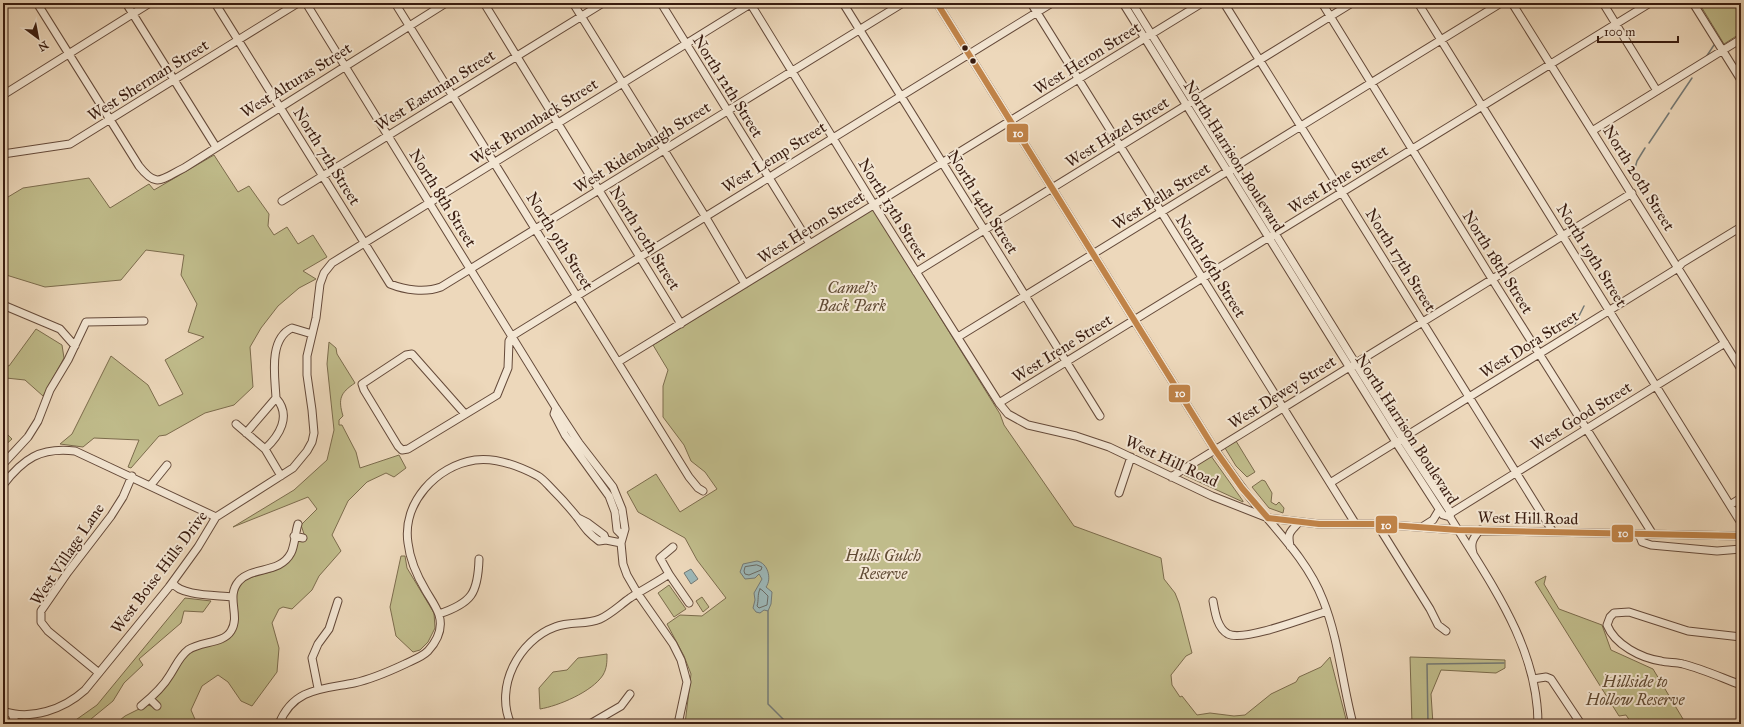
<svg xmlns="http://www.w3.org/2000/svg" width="1744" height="727" viewBox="0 0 1744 727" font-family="'IM FELL Great Primer',serif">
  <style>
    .green { fill: #c0bc8b; stroke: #7c6c4d }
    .water { fill: #9cb8b9; stroke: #747975 }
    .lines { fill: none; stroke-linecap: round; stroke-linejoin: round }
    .shore { stroke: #6a6a64; stroke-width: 1 }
    .stream { stroke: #747975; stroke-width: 1.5 }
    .minor-casing { stroke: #654a3a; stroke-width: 9 }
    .minor { stroke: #f3e6d3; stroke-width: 7 }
    .bus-1-casing { stroke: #f3e6d3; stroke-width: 9 }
    .bus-1 { stroke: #c08348; stroke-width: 6 }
    .bus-dot { fill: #381b0f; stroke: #f3e6d3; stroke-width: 1.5 }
    .labels { text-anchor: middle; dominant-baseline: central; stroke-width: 4; stroke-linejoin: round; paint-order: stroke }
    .street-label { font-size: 16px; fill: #381b0f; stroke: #f3e6d3 }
    .park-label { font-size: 16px; font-style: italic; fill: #614b34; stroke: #f3e6d3 }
    .line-badge { stroke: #f3e6d3; stroke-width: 1.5 }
    .badge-label { font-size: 11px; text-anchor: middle; font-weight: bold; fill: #fff }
  </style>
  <rect width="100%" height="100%" fill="#edd8bb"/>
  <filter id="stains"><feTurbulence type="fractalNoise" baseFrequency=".005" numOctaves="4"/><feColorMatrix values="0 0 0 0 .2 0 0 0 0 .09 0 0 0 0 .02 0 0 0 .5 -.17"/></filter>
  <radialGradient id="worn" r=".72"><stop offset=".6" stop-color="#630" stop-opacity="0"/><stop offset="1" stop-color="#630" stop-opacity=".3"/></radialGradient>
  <path class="green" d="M1699,3h42v30l-17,11z
    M214,155l24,37 11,-6 20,28 -1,12 6,9 13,-8 11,17 15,-9 14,22 -24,14 13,8 -17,9 -21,18 -17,22 -11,19 3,40 -19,18 -29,8 -39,22 -7,1 -28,32 -3,-1 11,-27 -45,-2 -11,9 -23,-3 12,-10 39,-78 37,29 11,21 24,-12 -18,-34 39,-23 -16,-5 9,-28 -16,-29 3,-20 -38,-5 -25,30 -76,7 -42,-13v-74l20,-12 66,-10 21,30 39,-24 5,6z
    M873,209l127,205 4,11 70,101 87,32 3,21 11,14 4,10 13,50 -6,3 -15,19 1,10 8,12 2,-1 15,19 13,-2 24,3 11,-1 26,-21 25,-12 3,-5 22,-10 9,-10 17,66 -2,1h-660l6,-50 -7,-18 -17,-32 13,-9 22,1 24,-18 -29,-38 -12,-22 -47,-26 -11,-20 29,-18 24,38 37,-23 -12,-17 -14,-11 -7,-16 -21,-28v-31l5,-16 -15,-25z
    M36,329l26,16 2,13 -21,38 -18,-16 -19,-2 -3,3v-17l6,2z
    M329,342l7,6 1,6 18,29c-15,10 -17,16 -12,33l-4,4v5h3l14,27 4,16 39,-13 7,13 -12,9 -8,-4 -19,9 -19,19 -16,34 9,16 -22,25 -7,14 -20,19 -9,-2 -4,2 -7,14 7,25 -2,24 -25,34 -11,-5 -13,-19 -10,-7 -16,11 -11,24 6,14h-82l10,-8 22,-11 9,2 -1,-10c4,-5 10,-10 14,-16 7,-9 13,-23 22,-29 12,-9 31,-5 41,-17 13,-15 -7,-42 11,-54 5,-3 10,-4 15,-6 22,-5 32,-8 38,-32l9,-6 -4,-12 16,-16 -9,-12 -75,30 61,-37 33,-30 7,-30 -7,-66z
    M3,430l9,9 -9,8z
    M1236,441l19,31 -8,5 -11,-11 -11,-18z
    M1211,456l32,45v1l-59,-27 1,-2z
    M1262,480l3,1 7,12 -1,9 5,3 3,-3 5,6 -1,5 -14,-5 -17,-21z
    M401,556h4l2,12 27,45 1,15 -7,14 -8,8 -7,2 -17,-16 -6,-29z
    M1546,576l-2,8 15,25 43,16 9,25 42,19 33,55h-54l-6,-9 -7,1 -84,-134z
    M669,585l17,24 -12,8 -16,-24z
    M702,597l7,10 -6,5 -7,-11z
    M185,598l26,3 -8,11 -19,-1 -3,12 -42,36 4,6 -19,18 -11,18 -22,18v5h-21l27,-19z
    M607,654c0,8 0,14 -4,21 -11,17 -45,31 -63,34l-1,-21 14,-16 14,-2 11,-12z
    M1410,657l95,3v8l-9,5 -55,-3 -10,24 2,30h-21z"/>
  <path class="water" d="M757,561c11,2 15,18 9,26l6,5 -1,12 -3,7 -4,-1 -4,3 -4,-1 -3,-4 2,-8 -1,-7 8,-14 -3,-5 -4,4 -10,1 -5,-7 3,-8z
    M691,569l7,10 -7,5 -7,-11z"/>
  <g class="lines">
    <path class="shore" d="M757,565l5,2 -1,3 -12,5 -4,-1 -1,-3 1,-4z
      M760,589l2,1 6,6 -1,9 -8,3 -2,-2c2,-6 0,-11 3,-17z"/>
    <path class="stream" d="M1706,57l8,-12
      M1671,109l21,-31
      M1649,143l20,-30
      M1633,175l4,-14 8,-13
      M1575,324l9,-18
      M768,611v93l20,20
      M1428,724l-1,-60 77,-1"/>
    <g class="minor-casing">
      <path id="minor" d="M37,3l102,163c18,23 22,13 45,2l262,-165
        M126,3l90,144
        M215,3l175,281c15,6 35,9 51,3l462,-284
        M306,3l250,405 23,35 34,44 9,22 3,20 -4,14 2,21 4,11 11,19 35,50 8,16 6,22 -9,42
        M395,3l294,474 9,11 5,3
        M484,3l197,321
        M573,3l132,213 40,68
        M661,3l149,241
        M750,3l124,202 125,198 9,11 20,11 48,11 33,11 103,49 56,22 51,6h58l81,6 283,6
        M843,3l257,413
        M937,3l278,447c12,16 23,33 36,49 26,32 57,62 72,101 16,40 19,83 30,124
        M1031,3l324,520
        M1123,3l276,444 44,68 7,2
        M1132,3l273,440 46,70 -1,4
        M1224,3l329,529
        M1322,3l170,276 160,254
        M1418,3l323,520
        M1512,3l229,366
        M1603,3l54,88
        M1693,3l48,77
        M3,4l1,-1
        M3,95l147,-92
        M1592,131l149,-92
        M3,154l67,-10 228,-141
        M282,201l321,-198
        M916,272l436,-269
        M3,305l57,24 15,17
        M512,336l540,-333
        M958,337l543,-334
        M618,362l584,-359
        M999,403l651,-400
        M556,408l-2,6 11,21 44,61 6,16 2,18 5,5
        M465,414l-53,-60 -6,1 -44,29 2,6 34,56 4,4 6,-1 89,-54 11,-27 1,-27 3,-5
        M236,424l29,25 16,27
        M246,433l30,-35
        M265,449c14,-13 27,-33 11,-51 -1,-21 -8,-59 16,-70l20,6
        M3,464l25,-27 10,-16 12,-31 18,-30 18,-38 58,-1
        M1171,477l461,-284
        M1330,483l348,-215 4,-5 59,-36
        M3,485c20,-26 37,-38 72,-34l141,66
        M150,486l17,-21
        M1119,493l12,-36
        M1730,505l11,-7
        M1451,513l274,-170
        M1450,517c39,64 88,129 88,207
        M1377,524l53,85 8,16 8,6
        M1422,527l11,-7 6,-10
        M1639,534l3,8 9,3 66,6 24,-2
        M294,536l9,2
        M606,540l15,3
        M1290,546c-3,-15 1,-14 9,-24
        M1473,553c-3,-10 0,-15 7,-23
        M669,574l20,29
        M173,583c7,13 44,12 59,14
        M1213,601c2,11 4,27 15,33 16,8 80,-17 99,-23
        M439,614c33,-11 39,-21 40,-55
        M1741,637l-53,-6 -59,-19 -15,1 -4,4 -3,8c8,20 34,33 54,36 7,2 15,1 22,3 20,5 39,14 58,21
        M99,673l-51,-42 -7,-9v-11l27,-39 43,-56 12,-19 9,-21
        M1533,679l13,-2 5,2 30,45
        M318,688l-6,-30 6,-14 11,-15 9,-28
        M150,699l7,7
        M141,706c11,-9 22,-19 29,-31 6,-9 9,-18 18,-25 13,-9 35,-6 43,-19 10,-16 -6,-34 8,-50 14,-15 41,-7 52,-28 4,-8 4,-20 7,-29
        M3,711c28,10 61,-2 82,-21l84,-103 29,-40 18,-30 77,-49 14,-17 5,-9 2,-9 -2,-23 -5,-35v-19l9,-38 4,-34 4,-11 8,-10 420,-260
        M12,714l4,10
        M279,724c14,-36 44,-35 75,-41 18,-4 34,-11 51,-19 8,-4 17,-7 23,-13 9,-10 15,-23 11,-36 -3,-9 -9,-17 -13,-24 -9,-15 -16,-30 -18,-48 -6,-40 28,-77 67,-83 22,-3 44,6 63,16 5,3 9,8 13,12 9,9 18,19 26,29 8,11 11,16 22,24l7,-1 -2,-5 -16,-12 -10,-5
        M511,724c-17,-37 8,-84 44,-97 15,-6 31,-2 45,-8 11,-5 20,-14 30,-21 12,-8 26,-15 39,-24l-9,-16 13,-11
        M590,724l31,-18 9,-12"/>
    </g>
    <use href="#minor" class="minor"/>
    <g class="bus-1-casing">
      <path id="bus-1" d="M937,3l278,447 27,38 26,30
        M1268,518l51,6h58l81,6 283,6"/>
    </g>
    <use href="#bus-1" class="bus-1"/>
  </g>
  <g class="bus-dot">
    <circle cx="965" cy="48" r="3.5"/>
    <circle cx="973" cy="61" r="3.5"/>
  </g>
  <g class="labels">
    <g class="street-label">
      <text transform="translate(1087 58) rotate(-32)">West Heron Street</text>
      <text transform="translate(148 80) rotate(-32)">West Sherman Street</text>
      <text transform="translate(296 80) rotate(-32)">West Alturas Street</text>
      <text transform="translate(728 86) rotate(58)">North 12th Street</text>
      <text transform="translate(435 90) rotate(-32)">West Eastman Street</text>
      <text transform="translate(534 121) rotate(-32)">West Brumback Street</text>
      <text transform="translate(1117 132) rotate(-32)">West Hazel Street</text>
      <text transform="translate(642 147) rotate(-32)">West Ridenbaugh Street</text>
      <text transform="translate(327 156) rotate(58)">North 7th Street</text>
      <text transform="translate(1234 156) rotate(58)">North Harrison Boulevard</text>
      <text transform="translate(774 157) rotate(-32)">West Lemp Street</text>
      <text transform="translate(1639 178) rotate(58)">North 20th Street</text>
      <text transform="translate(1338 179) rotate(-32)">West Irene Street</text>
      <text transform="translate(1161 196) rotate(-32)">West Bella Street</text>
      <text transform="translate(443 198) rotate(58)">North 8th Street</text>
      <text transform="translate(983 202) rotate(58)">North 14th Street</text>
      <text transform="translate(893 209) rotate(58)">North 13th Street</text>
      <text transform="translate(811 227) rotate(-32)">West Heron Street</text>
      <text transform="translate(645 238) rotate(58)">North 10th Street</text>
      <text transform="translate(560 241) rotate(58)">North 9th Street</text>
      <text transform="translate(1592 255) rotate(58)">North 19th Street</text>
      <text transform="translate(1401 260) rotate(58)">North 17th Street</text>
      <text transform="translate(1498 262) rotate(58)">North 18th Street</text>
      <text transform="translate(1211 266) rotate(58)">North 16th Street</text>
      <text transform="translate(1529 344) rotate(-32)">West Dora Street</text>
      <text transform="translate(1062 348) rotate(-32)">West Irene Street</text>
      <text transform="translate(1282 392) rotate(-32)">West Dewey Street</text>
      <text transform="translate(1581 416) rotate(-32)">West Good Street</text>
      <text transform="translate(1407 429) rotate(57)">North Harrison Boulevard</text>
      <text transform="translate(1172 461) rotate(25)">West Hill Road</text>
      <text transform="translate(1528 518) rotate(1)">West Hill Road</text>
      <text transform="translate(67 554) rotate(-56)">West Village Lane</text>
      <text transform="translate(159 572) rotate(-53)">West Boise Hills Drive</text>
    </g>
    <g class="park-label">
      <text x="852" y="287">Camel's<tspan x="852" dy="18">Back Park</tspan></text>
      <text x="883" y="555">Hulls Gulch<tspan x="883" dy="18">Reserve</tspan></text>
      <text x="1635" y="681">Hillside to<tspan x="1635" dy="18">Hollow Reserve</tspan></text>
    </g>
  </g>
  <g class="line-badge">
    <rect x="1006" y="123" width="23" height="20" rx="4" fill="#c08348"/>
    <rect x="1168" y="384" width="23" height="19" rx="4" fill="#c08348"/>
    <rect x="1375" y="515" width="23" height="19" rx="4" fill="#c08348"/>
    <rect x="1611" y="524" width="23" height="19" rx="4" fill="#c08348"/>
  </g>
  <g class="badge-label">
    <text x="1018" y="137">10</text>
    <text x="1180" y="397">10</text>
    <text x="1386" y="529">10</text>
    <text x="1623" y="537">10</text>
  </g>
  <rect width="1744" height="727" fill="none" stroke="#edd8bb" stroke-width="16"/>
  <rect x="4" y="4" width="1736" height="719" fill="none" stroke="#381b0f" stroke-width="2"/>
  <rect x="8" y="8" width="1728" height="711" fill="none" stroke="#381b0f"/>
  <g transform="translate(38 38) rotate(148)" stroke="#f3e6d3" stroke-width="3" paint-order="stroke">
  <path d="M0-3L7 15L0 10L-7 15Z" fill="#381b0f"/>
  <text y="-6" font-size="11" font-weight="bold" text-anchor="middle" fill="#381b0f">N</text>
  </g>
  <path d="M1598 36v6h80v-6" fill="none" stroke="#381b0f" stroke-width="2"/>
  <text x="1604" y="36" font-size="12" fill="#381b0f" stroke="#f3e6d3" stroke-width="3" paint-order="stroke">100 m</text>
  <rect width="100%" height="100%" filter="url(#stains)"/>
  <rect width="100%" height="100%" fill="url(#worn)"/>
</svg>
